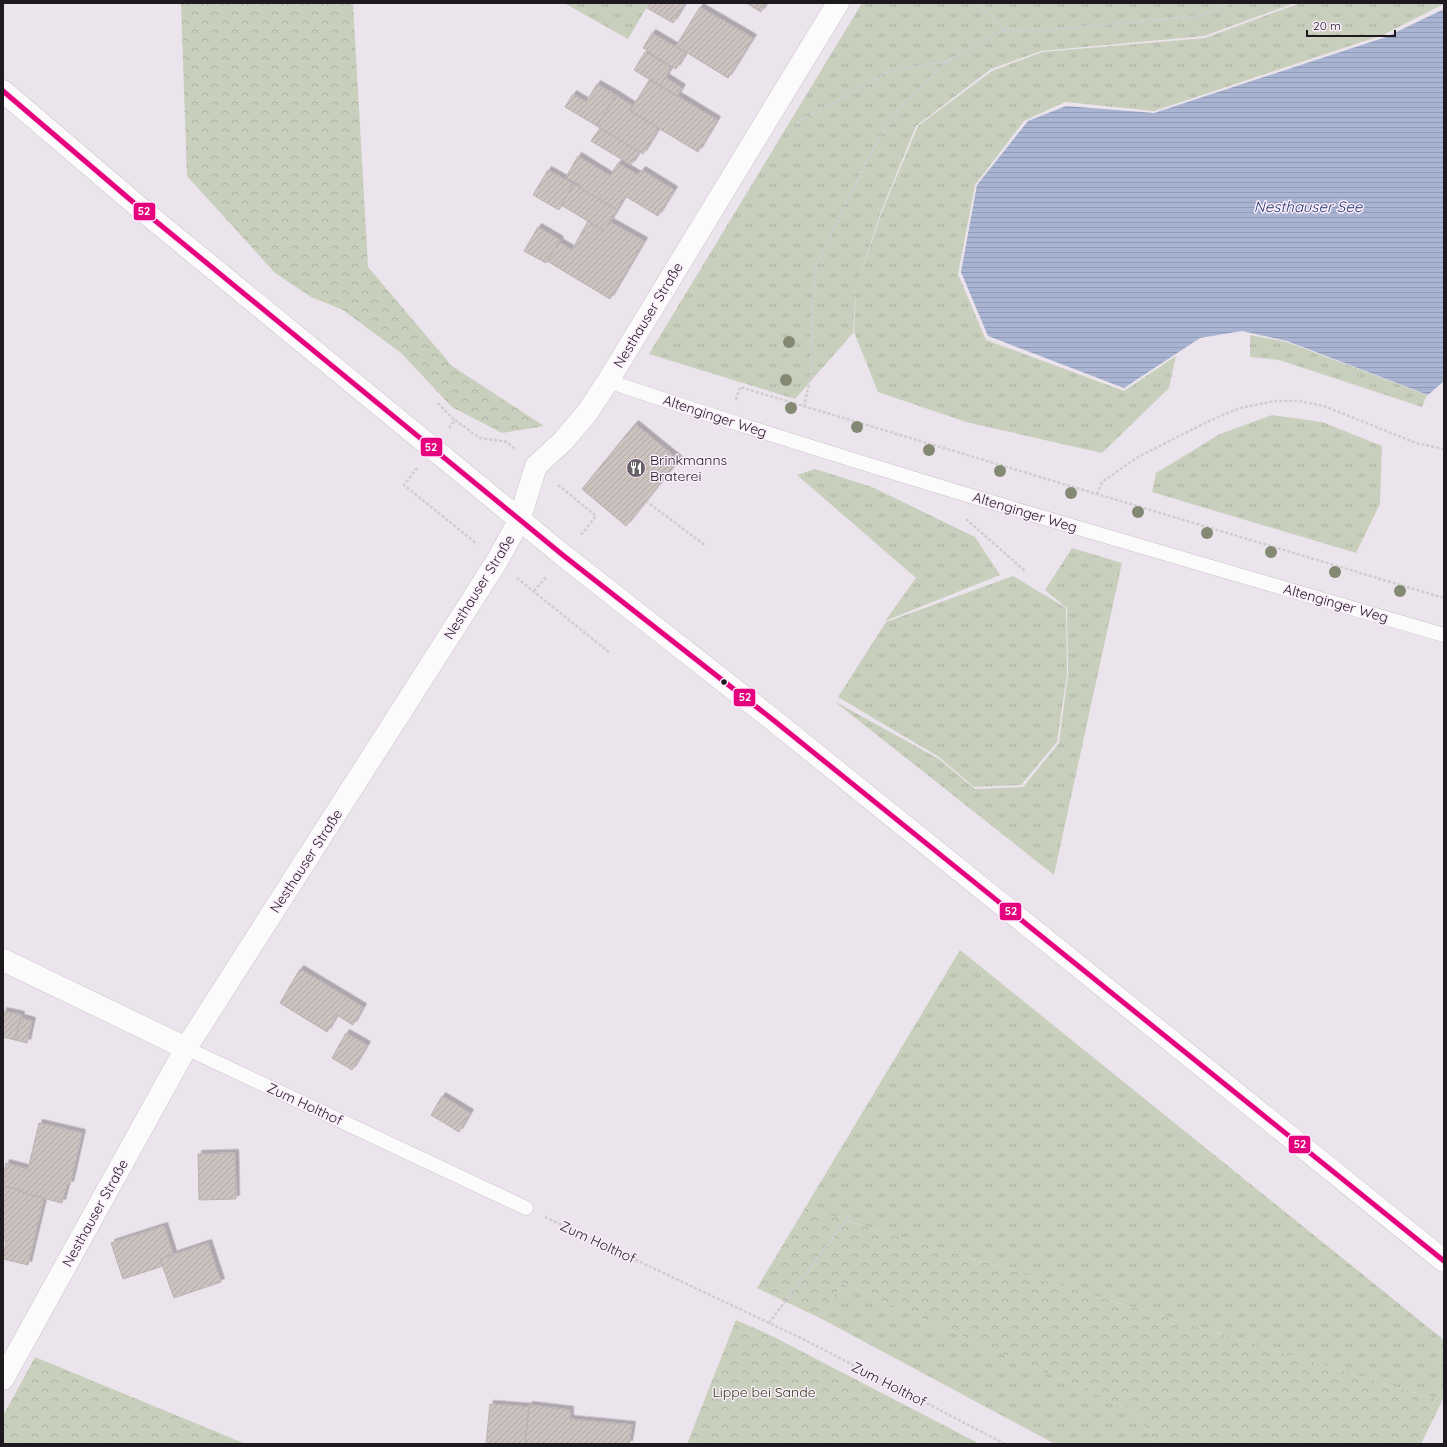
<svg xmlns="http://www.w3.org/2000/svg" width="1447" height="1447" viewBox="0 0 1447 1447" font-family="Quicksand,sans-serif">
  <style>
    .grass { fill: url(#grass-tufts) }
    .forest { fill: url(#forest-crowns) }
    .water { fill: url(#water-rules) }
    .building { fill: url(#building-hatch); stroke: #b9b3b4; filter: url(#shadow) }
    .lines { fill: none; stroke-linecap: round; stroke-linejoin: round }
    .service-casing { stroke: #c9c3c9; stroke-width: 15 }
    .minor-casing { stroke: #c9c3c9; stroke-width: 23 }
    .primary-casing { stroke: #c9c3c9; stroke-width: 23 }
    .path { stroke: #cfcdd0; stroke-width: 2.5; stroke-dasharray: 3 2; stroke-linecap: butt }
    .service { stroke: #fcfbfc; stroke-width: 14 }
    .minor { stroke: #fcfbfc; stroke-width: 22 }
    .primary { stroke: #fcfbfc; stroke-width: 22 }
    .bus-1-casing { stroke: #fcedfd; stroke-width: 8 }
    .bus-1 { stroke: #e5007d; stroke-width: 5 }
    .tree { fill: #848973 }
    .bus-dot { fill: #1e191f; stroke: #fcedfd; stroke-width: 1.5 }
    .labels { text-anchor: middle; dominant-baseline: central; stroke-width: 3; stroke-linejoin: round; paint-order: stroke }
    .street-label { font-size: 14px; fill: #1e191f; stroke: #fcedfd }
    .poi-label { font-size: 14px; fill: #1e191f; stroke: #fcedfd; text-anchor: start }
    .park-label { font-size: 14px; fill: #2e3f10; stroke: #fcedfd }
    .water-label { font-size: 15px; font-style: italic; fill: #243e70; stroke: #fcedfd }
    .line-badge { stroke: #fcedfd; stroke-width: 1.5 }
    .badge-label { font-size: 11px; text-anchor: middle; font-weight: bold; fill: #fff }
  </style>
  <defs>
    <pattern id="grass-tufts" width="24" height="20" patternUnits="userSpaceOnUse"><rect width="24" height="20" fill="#c9cfbd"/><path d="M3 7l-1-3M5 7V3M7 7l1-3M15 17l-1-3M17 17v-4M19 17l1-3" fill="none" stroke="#acb1a2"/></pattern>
    <pattern id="forest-crowns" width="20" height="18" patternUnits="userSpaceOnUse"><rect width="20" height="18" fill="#c9cfbd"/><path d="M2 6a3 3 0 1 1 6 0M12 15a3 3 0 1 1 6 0" fill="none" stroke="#acb1a2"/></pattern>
    <pattern id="water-rules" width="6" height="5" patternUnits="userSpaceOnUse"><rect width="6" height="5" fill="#a8b4d2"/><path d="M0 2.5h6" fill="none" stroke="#909ab4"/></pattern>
    <pattern id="building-hatch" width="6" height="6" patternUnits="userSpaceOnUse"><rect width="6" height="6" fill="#ccc2bf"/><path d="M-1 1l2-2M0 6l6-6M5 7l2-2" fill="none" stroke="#afa6a4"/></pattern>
    <filter id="shadow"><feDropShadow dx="3.5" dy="-3.5" stdDeviation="0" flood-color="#0004"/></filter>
  </defs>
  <rect width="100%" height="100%" fill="#ece4ec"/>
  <path class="grass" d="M564,3h85l-21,36z
    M862,3h433l-91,33 -163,15 -50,18 -75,57 -36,88 -24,74 -3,45 -58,66 -146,-45z
    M1300,3l144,1 -61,31 -229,76 -89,-9 -41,19 -49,64 -17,89 28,66 138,51 52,-35 -7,32 -67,65 -136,-31 -88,-30 -24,-60 2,-44 25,-74 37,-88 74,-55 50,-19 163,-14z
    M1250,335l37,7 140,53 -5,12 -143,-47 -29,-3z
    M1272,415l50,7 60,24 -2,58 -24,49 -204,-61 4,-19 64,-39z
    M815,469l57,18 103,50 25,38 -115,46 31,-43 -119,-103z
    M1072,548l50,15 -68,312 -220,-174 105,58 36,30 48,-2 36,-44 9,-69 -1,-66 -22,-18z
    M1013,576l53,32 1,66 -10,68 -36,43 -47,2 -35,-30 -101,-60 48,-75z
    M960,950l484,390v56l-2,5 -637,-193z
    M841,1283l293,128 22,33h-101l-233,-125z"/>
  <path class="forest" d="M181,3h172l15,264 84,99 92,60 -42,7 -50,-26 -51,-54 -58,-43 -32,-13 -36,-24 -88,-97z
    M805,1208l637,193 -21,43h-265l-22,-33 -293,-128 -19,36 -65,-31z
    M736,1320l34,15 210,109h-293z
    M35,1357l211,87h-243v-28z"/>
  <path class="water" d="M1444,9v372l-16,14 -141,-54 -45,-10 -42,7 -76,50 -136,-52 -27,-64 16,-87 51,-64 38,-15 88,7 232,-76z"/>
  <path class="building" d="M650,3h35l-12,20 -26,-15z
    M746,3h20l-5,9z
    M700,7l53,31 -25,40 -52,-32z
    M652,33l34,20 -10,16 -33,-21z
    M645,52l26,16 -11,18 -26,-16z
    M665,77l17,11 -5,8 -17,-10z
    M650,79l67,41 -19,32 -68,-41z
    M597,84l19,11 -19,31 -32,-19 8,-13 13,8z
    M616,95l17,11 -3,5 29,17 -16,26 -46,-28z
    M600,128l39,24 -8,13 -40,-24z
    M578,156l32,20 8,-13 20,12 4,-5 32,20 -16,26 -33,-20 -8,14 -38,-23 1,-2 -14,-8z
    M548,170l25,14 -14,26 -26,-15z
    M574,184l43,26 -13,21 -43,-26z
    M588,221l16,10 6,-9 34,19 -34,58 -63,-38 12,-19 13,8z
    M538,227l22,13 -14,23 -22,-12z
    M635,424l44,36 -53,66 -44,-37z
    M300,969l63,38 -10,18 -16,-10 -10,17 -47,-29z
    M3,1011l18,4 -6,25 -12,-3z
    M21,1018l11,3 -5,22 -12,-3z
    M346,1033l21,12 -15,25 -20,-12z
    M442,1096l28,17 -11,19 -28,-17z
    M39,1123l43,10 -12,52 -3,-1 -5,19 -39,-10v-2l-20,-5v-9l3,-14 22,6z
    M235,1153l1,46 -37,1 -1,-46z
    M3,1186l20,5v2l21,5 -16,67 -25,-6 3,-17 -3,-1z
    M164,1226l9,28 -13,5 3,7 -40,13 -12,-36z
    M208,1243l13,39 -47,16 -14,-39z
    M490,1404l39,3 -4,37h-39z
    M529,1405l41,5v9l62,6 -3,19h-104z"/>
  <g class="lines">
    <g class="service-casing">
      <path id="service" d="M608,381c276,93 557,172 836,254
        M186,1048l340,160"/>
    </g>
    <g class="minor-casing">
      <path id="minor" d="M3,960l183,88
        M3,1379l183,-331 311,-487 22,-40 17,-55 27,-25 24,-28 21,-32 230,-378"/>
    </g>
    <g class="primary-casing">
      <path id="primary" d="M3,91l144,123 417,342 208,163 672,542"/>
    </g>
    <path class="path" d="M981,3l-1,3 25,24
      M797,123l93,-52 58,-10
      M736,400l4,-13 704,211
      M438,403l16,17
      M804,407l7,-32 1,-68 4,-41 33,-69 35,-68 22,-28 42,-40 57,-31h42l152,-14 32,-13
      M449,428l6,-8 25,18 27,4 9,8
      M417,468l-13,17 73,59
      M558,485l38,31 -15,19
      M1097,494l5,-12 36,-25 73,-37 29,-12 35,-7h24l25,5 92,37 28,6
      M646,501l60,45
      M966,519l59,52
      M517,578l93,75
      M534,591l13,-15
      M545,1217l256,121 204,106
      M769,1323l80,-107"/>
    <use href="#service" class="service"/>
    <use href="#minor" class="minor"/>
    <use href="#primary" class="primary"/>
    <g class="bus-1-casing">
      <path id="bus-1" d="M3,91l144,123 417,342 208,163 672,542"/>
    </g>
    <use href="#bus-1" class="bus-1"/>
  </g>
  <g class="tree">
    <circle cx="789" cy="342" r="6"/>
    <circle cx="786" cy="380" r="6"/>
    <circle cx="791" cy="408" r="6"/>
    <circle cx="857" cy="427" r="6"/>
    <circle cx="929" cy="450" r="6"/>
    <circle cx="1000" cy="471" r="6"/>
    <circle cx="1071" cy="493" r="6"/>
    <circle cx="1138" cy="512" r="6"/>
    <circle cx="1207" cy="533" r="6"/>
    <circle cx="1271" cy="552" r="6"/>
    <circle cx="1335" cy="572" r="6"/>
    <circle cx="1400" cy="591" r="6"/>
  </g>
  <defs>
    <g id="restaurant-disc" transform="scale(1)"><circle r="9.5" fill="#666067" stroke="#fcedfd"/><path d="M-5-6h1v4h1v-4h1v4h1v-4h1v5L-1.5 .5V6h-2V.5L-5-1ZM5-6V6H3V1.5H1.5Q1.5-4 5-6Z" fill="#fff"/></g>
  </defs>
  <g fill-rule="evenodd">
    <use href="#restaurant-disc" x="636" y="468"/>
  </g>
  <circle class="bus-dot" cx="724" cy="682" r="3.5"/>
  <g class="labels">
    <g class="street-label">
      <text transform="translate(648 315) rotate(-59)">Nesthauser Straße</text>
      <text transform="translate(715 416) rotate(18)">Altenginger Weg</text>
      <text transform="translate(1025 512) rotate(17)">Altenginger Weg</text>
      <text transform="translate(479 587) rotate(-58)">Nesthauser Straße</text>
      <text transform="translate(1336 603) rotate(16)">Altenginger Weg</text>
      <text transform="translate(306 861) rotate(-57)">Nesthauser Straße</text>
      <text transform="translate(305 1104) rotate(25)">Zum Holthof</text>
      <text transform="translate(95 1213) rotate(-61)">Nesthauser Straße</text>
      <text transform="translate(598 1242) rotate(25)">Zum Holthof</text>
      <text transform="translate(889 1384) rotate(27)">Zum Holthof</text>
    </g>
    <g class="poi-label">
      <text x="650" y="460">Brinkmanns<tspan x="650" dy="16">Braterei</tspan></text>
    </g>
    <g class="park-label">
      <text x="764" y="1392">Lippe bei Sande</text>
    </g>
    <g class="water-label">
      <text x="1308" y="206">Nesthauser See</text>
    </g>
  </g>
  <g class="line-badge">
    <rect x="133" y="202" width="23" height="19" rx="4" fill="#e5007d"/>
    <rect x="420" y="437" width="23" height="20" rx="4" fill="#e5007d"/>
    <rect x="733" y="688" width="23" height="19" rx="4" fill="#e5007d"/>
    <rect x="999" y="902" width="23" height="19" rx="4" fill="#e5007d"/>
    <rect x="1288" y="1135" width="23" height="19" rx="4" fill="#e5007d"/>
  </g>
  <g class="badge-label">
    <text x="144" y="215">52</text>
    <text x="431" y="451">52</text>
    <text x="745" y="701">52</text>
    <text x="1011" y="915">52</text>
    <text x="1300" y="1148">52</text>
  </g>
  <rect width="1447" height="1447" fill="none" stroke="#1e191f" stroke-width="8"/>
  <path d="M1307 30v6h88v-6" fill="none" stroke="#1e191f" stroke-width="2"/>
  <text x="1313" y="30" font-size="12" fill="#1e191f" stroke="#fcedfd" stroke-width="3" paint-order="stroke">20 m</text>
</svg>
